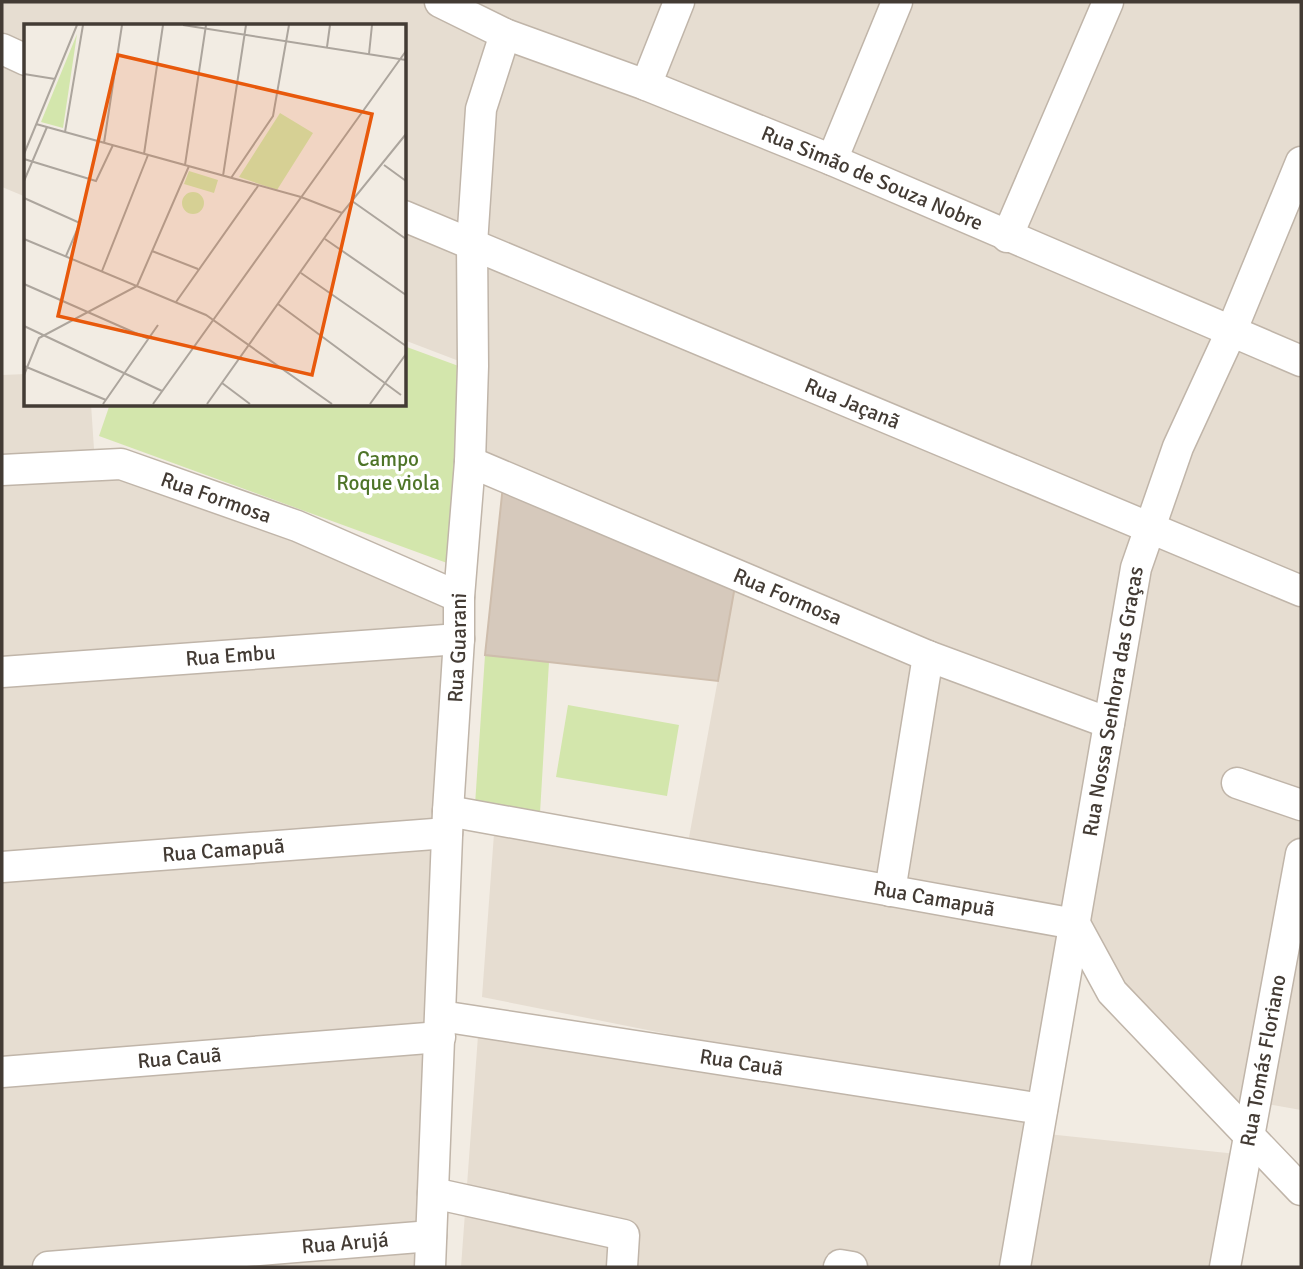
<svg xmlns="http://www.w3.org/2000/svg" width="1303" height="1269" viewBox="0 0 1303 1269" font-family="Signika,sans-serif">
  <style>
    .residential { fill: #e6ddd1 }
    .green { fill: #d3e6ac }
    .building { fill: #d6c9bc; stroke: #cebdac; stroke-width: 2 }
    .lines { fill: none; stroke-linecap: round; stroke-linejoin: round }
    .minor-casing { stroke: #c0b5a9; stroke-width: 33 }
    .minor { stroke: #fff; stroke-width: 30 }
    .labels { text-anchor: middle; dominant-baseline: central; stroke-width: 7; stroke-linejoin: round; paint-order: stroke }
    .street-label { font-size: 21px; fill: #433b34; stroke: #fff }
    .park-label { font-size: 21px; fill: #4e7428; stroke: #fff }
    .inset-road { fill: none; stroke: #aca59d; stroke-width: 2 }
    .view { fill: #e8590c; fill-opacity: 0.15; stroke: #e8590c; stroke-width: 3.5 }
    .inset-edge { fill: none; stroke: #433b34; stroke-width: 3.5 }
  </style>
  <rect width="100%" height="100%" fill="#f2ece3"/>
  <path class="residential" d="M2,2h432l73,39 -58,-39h852v1108l-45,-8 -6,32 -175,-209 -37,208 208,22 -21,112h-764l18,-245 539,82 -536,-107 13,-177 191,34 51,-279 -267,-113 2,-96 -68,-26v-314h-378v171l-24,-10z
    M26,374v30h65l4,60 364,133 -29,670h-428v-892z"/>
  <path class="green" d="M404,346l60,22 -17,195 -348,-127 11,-32h294z
    M485,655l64,7 -9,151 -65,-8z
    M568,705l111,20 -12,71 -111,-19z"/>
  <path class="building" d="M504,476l233,99 -19,106 -233,-26z"/>
  <g class="lines">
    <g class="minor-casing">
      <g id="minor">
        <path id="s1" d="M440,2l65,32 141,51 186,75 469,201"/>
        <path d="M2,49l24,11"/>
        <path d="M646,85l33,-83"/>
        <path d="M832,160l65,-158"/>
        <path id="s2" d="M404,216l897,375"/>
        <path d="M1007,237l101,-235"/>
        <path id="s3" d="M470,462l458,194 181,67"/>
        <path id="s4" d="M2,470l119,-6 176,62 162,71"/>
        <path id="s5" d="M2,672l457,-33"/>
        <path d="M1237,783l64,22"/>
        <path id="s6" d="M448,811l627,113 37,68 189,198"/>
        <path id="s7" d="M2,867l445,-34"/>
        <path d="M890,891l38,-235"/>
        <path id="s8" d="M441,1016l601,93"/>
        <path id="s9" d="M2,1072l438,-35"/>
        <path d="M433,1193l191,42 -2,32"/>
        <path id="s10" d="M48,1267l383,-31"/>
        <path id="s11" d="M430,1267l18,-456 11,-172v-42l11,-135 3,-96 -1,-122 9,-135 24,-75"/>
        <path d="M839,1267l1,-2 12,2"/>
        <path id="s12" d="M1015,1267l121,-699 42,-121 53,-115 70,-170"/>
        <path id="s13" d="M1225,1267l76,-413"/>
      </g>
    </g>
    <use href="#minor" class="minor"/>
  </g>
  <g class="labels">
    <g class="street-label">
      <text stroke="none"><textPath href="#s1" startOffset="467">Rua Simão de Souza Nobre</textPath></text>
      <text stroke="none"><textPath href="#s2" startOffset="486">Rua Jaçanã</textPath></text>
      <text stroke="none"><textPath href="#s4" startOffset="220">Rua Formosa</textPath></text>
      <text stroke="none"><textPath href="#s3" startOffset="345">Rua Formosa</textPath></text>
      <text stroke="none"><textPath href="#s11" startOffset="620">Rua Guarani</textPath></text>
      <text stroke="none"><textPath href="#s5" startOffset="229">Rua Embu</textPath></text>
      <text stroke="none"><textPath href="#s12" startOffset="574">Rua Nossa Senhora das Graças</textPath></text>
      <text stroke="none"><textPath href="#s7" startOffset="222">Rua Camapuã</textPath></text>
      <text stroke="none"><textPath href="#s6" startOffset="494">Rua Camapuã</textPath></text>
      <text stroke="none"><textPath href="#s9" startOffset="178">Rua Cauã</textPath></text>
      <text stroke="none"><textPath href="#s13" startOffset="210">Rua Tomás Floriano</textPath></text>
      <text stroke="none"><textPath href="#s8" startOffset="304">Rua Cauã</textPath></text>
      <text stroke="none"><textPath href="#s10" startOffset="298">Rua Arujá</textPath></text>
    </g>
    <g class="park-label">
      <text x="388" y="459">Campo<tspan x="388" dy="24">Roque viola</tspan></text>
    </g>
  </g>
  <g transform="translate(24 24)">
    <rect width="382" height="382" fill="#f2ece3"/>
    <path d="M53,10l-14,94 -22,-6zM256,89l33,20 -36,57 -38,-13zM165,147l29,9 -4,13 -30,-9zM158 179a11 11 0 1 1 22 0a11 11 0 1 1-22 0Z" fill="#d3e6ac"/>
    <path class="inset-road" d="M159,1l223,35M303,23l3,-22M345,30l3,-29M0,50l31,5M12,100l265,73 41,16M41,108l18,-107M80,119l18,-118M0,130l53,-129M120,130l19,-129M0,135l72,22 17,-36M161,141l21,-140M360,141l22,16M199,152l23,-151M207,154l42,-62 16,-91M0,157l23,-54M0,174l56,25 -14,33M328,177l54,38M0,215l182,76 126,89M301,215l81,56M128,227l46,18M78,247l46,-116M277,249l105,73M0,260l125,55M152,278l82,-116M254,280l123,91M0,302l138,65M0,342l82,34M0,351l15,-37 98,-52 52,-120M198,359l28,21M79,380l55,-79M129,380l253,-353M183,380l135,-191 64,-79M346,380l36,-50"/>
    <path class="view" d="M94,31l254,59 -60,261 -254,-59z"/>
    <rect width="382" height="382" class="inset-edge"/>
  </g>
  <rect width="1303" height="1269" fill="none" stroke="#433b34" stroke-width="7"/>
</svg>
